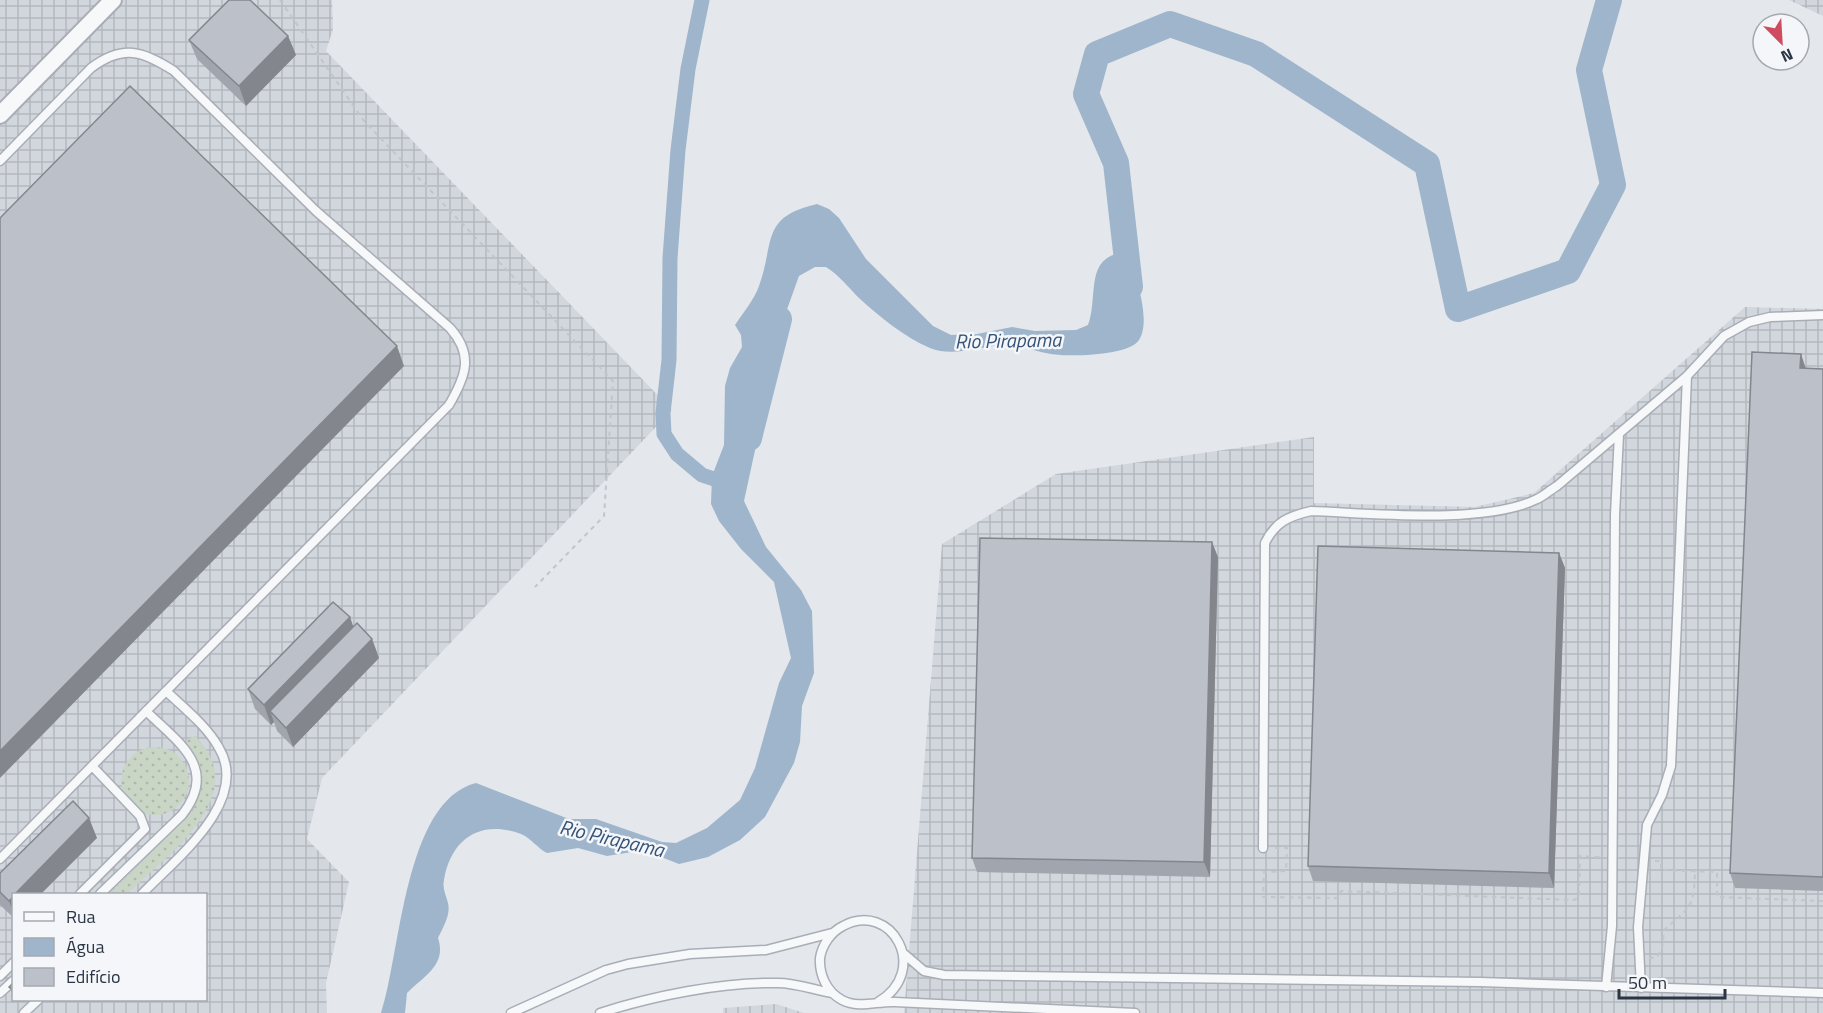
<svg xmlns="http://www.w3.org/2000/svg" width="1823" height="1013" viewBox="0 0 1823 1013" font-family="'Titillium Web',sans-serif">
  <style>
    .industrial { fill: url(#industrial-grid); fill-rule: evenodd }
    .grass { fill: url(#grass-dots) }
    .water { fill: #9fb5cb }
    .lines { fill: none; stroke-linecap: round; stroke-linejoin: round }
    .canal { stroke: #9fb5cb; stroke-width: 15 }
    .river { stroke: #9fb5cb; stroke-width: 26 }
    .service-casing { stroke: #a9aeb6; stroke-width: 11 }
    .minor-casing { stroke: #a9aeb6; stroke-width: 20 }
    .path { stroke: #c2c5cb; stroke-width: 2; stroke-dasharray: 4.5 4.5; stroke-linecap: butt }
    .service { stroke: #f7f8fa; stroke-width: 8 }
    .minor { stroke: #f7f8fa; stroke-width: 16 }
    .wall { fill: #a1a5ad }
    .shaded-wall { fill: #83868d }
    .building { fill: #bbc0c9; stroke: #83868d; stroke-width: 1.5 }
    .labels { text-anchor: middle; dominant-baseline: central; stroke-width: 5; stroke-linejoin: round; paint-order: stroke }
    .water-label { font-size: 20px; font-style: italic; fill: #355478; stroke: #f4f6f9 }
  </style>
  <defs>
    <pattern id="industrial-grid" width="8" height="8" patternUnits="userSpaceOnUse" patternTransform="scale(1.5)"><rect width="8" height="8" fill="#d2d6dd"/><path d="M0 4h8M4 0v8" fill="none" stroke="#b4b8bf"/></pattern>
    <pattern id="grass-dots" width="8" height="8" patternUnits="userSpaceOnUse" patternTransform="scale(1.5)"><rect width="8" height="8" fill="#c9d5c5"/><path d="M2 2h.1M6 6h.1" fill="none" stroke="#adb7aa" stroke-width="1.8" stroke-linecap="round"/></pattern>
  </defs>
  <rect width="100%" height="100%" fill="#e4e7ec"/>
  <path class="industrial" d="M0,0h332l1,29 -7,22 346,359 -350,368 -15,61 42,43 -23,101 1,30h-327zM14,894h192v106h-192z
    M1789,0h34v16z
    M1745,307l78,2v704h-919l38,-469 114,-70 258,-37v66l161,4 59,-14z
    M776,1004l28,9h-81v-5z"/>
  <path class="grass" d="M195,736c60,59 -29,120 -68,158h-18l84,-83 9,-26 -1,-15 -15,-30z
    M121 781a34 34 0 1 1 68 0a34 34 0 1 1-68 0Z"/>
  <path class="water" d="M817,204l12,5 10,9 27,41 67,67 18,9 26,-1 35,-7 23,4 41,-1 12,-5c11,-29 -5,-69 38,-73 9,20 26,68 13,88 -10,16 -70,17 -88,14 -15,-2 -29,-9 -44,-9 -25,0 -53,13 -77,3 -26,-11 -50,-31 -71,-50 -10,-10 -20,-23 -33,-31h-11l-16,9 -18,50 -2,16 -17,21 -8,20 8,35 -18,83 22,46 35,43 11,21 2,62 -12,33 -2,36 -6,21 -29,54 -25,23 -32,17 -29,7 -23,-9 -24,-3 -25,4 -29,-8 -31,5c-10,-5 -16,-15 -26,-19 -40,-15 -70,4 -77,46 -2,8 2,15 4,23 3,12 -5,24 -10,35 9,27 -14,38 -31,55l-2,20h-24c20,-60 23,-212 95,-230l93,36h27l66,23 14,1 31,-15 33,-28 15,-32 24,-85 12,-25 -17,-76 -33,-33 -22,-28 -8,-17 1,-28 12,-31 1,-59 5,-18 12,-21 -1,-12 -6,-10c8,-12 19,-25 24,-39 16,-44 1,-69 58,-82z"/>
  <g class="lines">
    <path class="canal" d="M702,0l-14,69 -10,81 -8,108 -1,102 -6,53 1,21 13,20 25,21 27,9"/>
    <path class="river" d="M1130,287l-14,-124 -30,-69 11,-40 73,-30 86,30 171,110 31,145 110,-38 45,-86 -24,-115 20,-70
      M749,438l30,-119"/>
    <g class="service-casing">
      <path id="service" d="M0,161l91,-93c32,-24 52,-17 83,3l142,140 134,117c24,27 16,48 -1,77l-449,454
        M1263,848l2,-305c10,-21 24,-27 46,-32 60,2 173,14 226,-12 7,-3 13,-9 20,-13l130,-110 37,-40 25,-14 21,-5 53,-2
        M80,894l65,-65 -5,-13 -48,-50
        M100,894l82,-79c37,-47 -3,-72 -36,-104
        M142,894c32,-34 109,-92 77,-146 -12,-22 -35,-40 -53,-57
        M903,953l21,18 20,4 536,7 343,11
        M0,976l14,-14
        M1606,987l6,-61 3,-411 4,-81
        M1641,988l-3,-61 9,-102 15,-30 9,-29 16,-390
        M0,993l14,-13
        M878,1002c53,-31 14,-102 -35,-76 -12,6 -21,19 -23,32 -1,17 7,34 22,42 17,9 35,1 53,2 80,4 160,8 240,11
        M24,1013l14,-13
        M511,1013l95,-43 22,-6 62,-10 76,-4 66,-17
        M600,1013c53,-17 121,-31 178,-30 18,0 36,7 54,10"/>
    </g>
    <g class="minor-casing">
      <path id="minor" d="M0,115l113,-115"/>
    </g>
    <path class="path" d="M280,0l84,121 249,260 -9,135 -69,71
      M1275,848h12l-1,23 -22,1 -1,25 74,1 4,-7 233,9 5,-3 1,-41 21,1
      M1655,861h6v9l56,2v25l106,4
      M1649,958l8,-1 5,-8 2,-19c27,-24 30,-22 31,-59"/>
    <use href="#service" class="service"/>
    <use href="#minor" class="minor"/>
  </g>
  <path class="wall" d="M288,36l8,19 -50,51 -49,-47 -8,-19z
    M1806,368l17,1v522l-88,-3 -5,-15z
    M1559,553l6,15 -11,320 -241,-7 -5,-15z
    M1218,557l-8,320 -233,-5 -5,-14z
    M353,626l19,13 7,19 -86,89 -16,-16 -3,-9 -3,3 -16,-16 -7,-20z
    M97,838l-83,56v24l-14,-13v-32z
    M14,982v15l-5,-10z"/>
  <path class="shaded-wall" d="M288,36l8,19 -50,51 -7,-20z
    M397,346l7,20 -404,412v-27z
    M1801,354l5,15 -6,-1z
    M1212,542l6,15 -8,320 -6,-15z
    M1559,553l6,15 -11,320 -5,-15z
    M350,617l7,20 -87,74 4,11 -3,3 -7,-20z
    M372,639l7,19 -86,89 -7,-19z
    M89,818l8,20 -56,56h-26z
    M14,896v18l-5,-13z"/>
  <path class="building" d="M229,0h21l38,36 -49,50 -50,-46z
    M130,86l267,260 -397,405v-533z
    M1752,352l49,2 -1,14 23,1v508l-93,-4z
    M980,538l232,4 -8,320 -232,-4z
    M1318,546l241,7 -10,320 -241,-7z
    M333,602l17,15 -86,88 -16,-16z
    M357,623l15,16 -86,89 -16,-17z
    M73,801l16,17 -74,76h-1v2l-5,5 -9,-9v-19z
    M14,982v8l-5,-3z"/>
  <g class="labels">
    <g class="water-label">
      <text transform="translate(1008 340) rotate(-1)">Rio Pirapama</text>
      <text transform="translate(612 838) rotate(13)">Rio Pirapama</text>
    </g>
  </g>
  <rect x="12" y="893" width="195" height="108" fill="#f4f6f9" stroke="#a4a9b1" stroke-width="1.5"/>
  <rect x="24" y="912" width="30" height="9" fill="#f7f8fa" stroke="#a4a9b1" stroke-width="1.5"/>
  <text x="66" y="923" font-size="18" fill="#2b3544">Rua</text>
  <rect x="24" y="938" width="30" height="18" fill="#9fb5cb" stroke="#a4a9b1" stroke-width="1.5"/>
  <text x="66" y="953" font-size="18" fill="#2b3544">Água</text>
  <rect x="24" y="968" width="30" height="18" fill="#bbc0c9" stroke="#a4a9b1" stroke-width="1.5"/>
  <text x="66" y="983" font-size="18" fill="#2b3544">Edifício</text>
  <g transform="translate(1781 42) rotate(156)"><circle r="28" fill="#f4f6f9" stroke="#a4a9b1" stroke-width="1.5"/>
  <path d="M0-4.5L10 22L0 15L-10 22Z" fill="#ce4b60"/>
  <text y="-9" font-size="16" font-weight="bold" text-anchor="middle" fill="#2b3544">N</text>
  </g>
  <path d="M1619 989v9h106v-9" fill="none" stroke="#2b3544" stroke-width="3"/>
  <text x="1628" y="989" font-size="18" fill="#2b3544" stroke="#f4f6f9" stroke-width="4.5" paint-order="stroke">50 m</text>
</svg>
